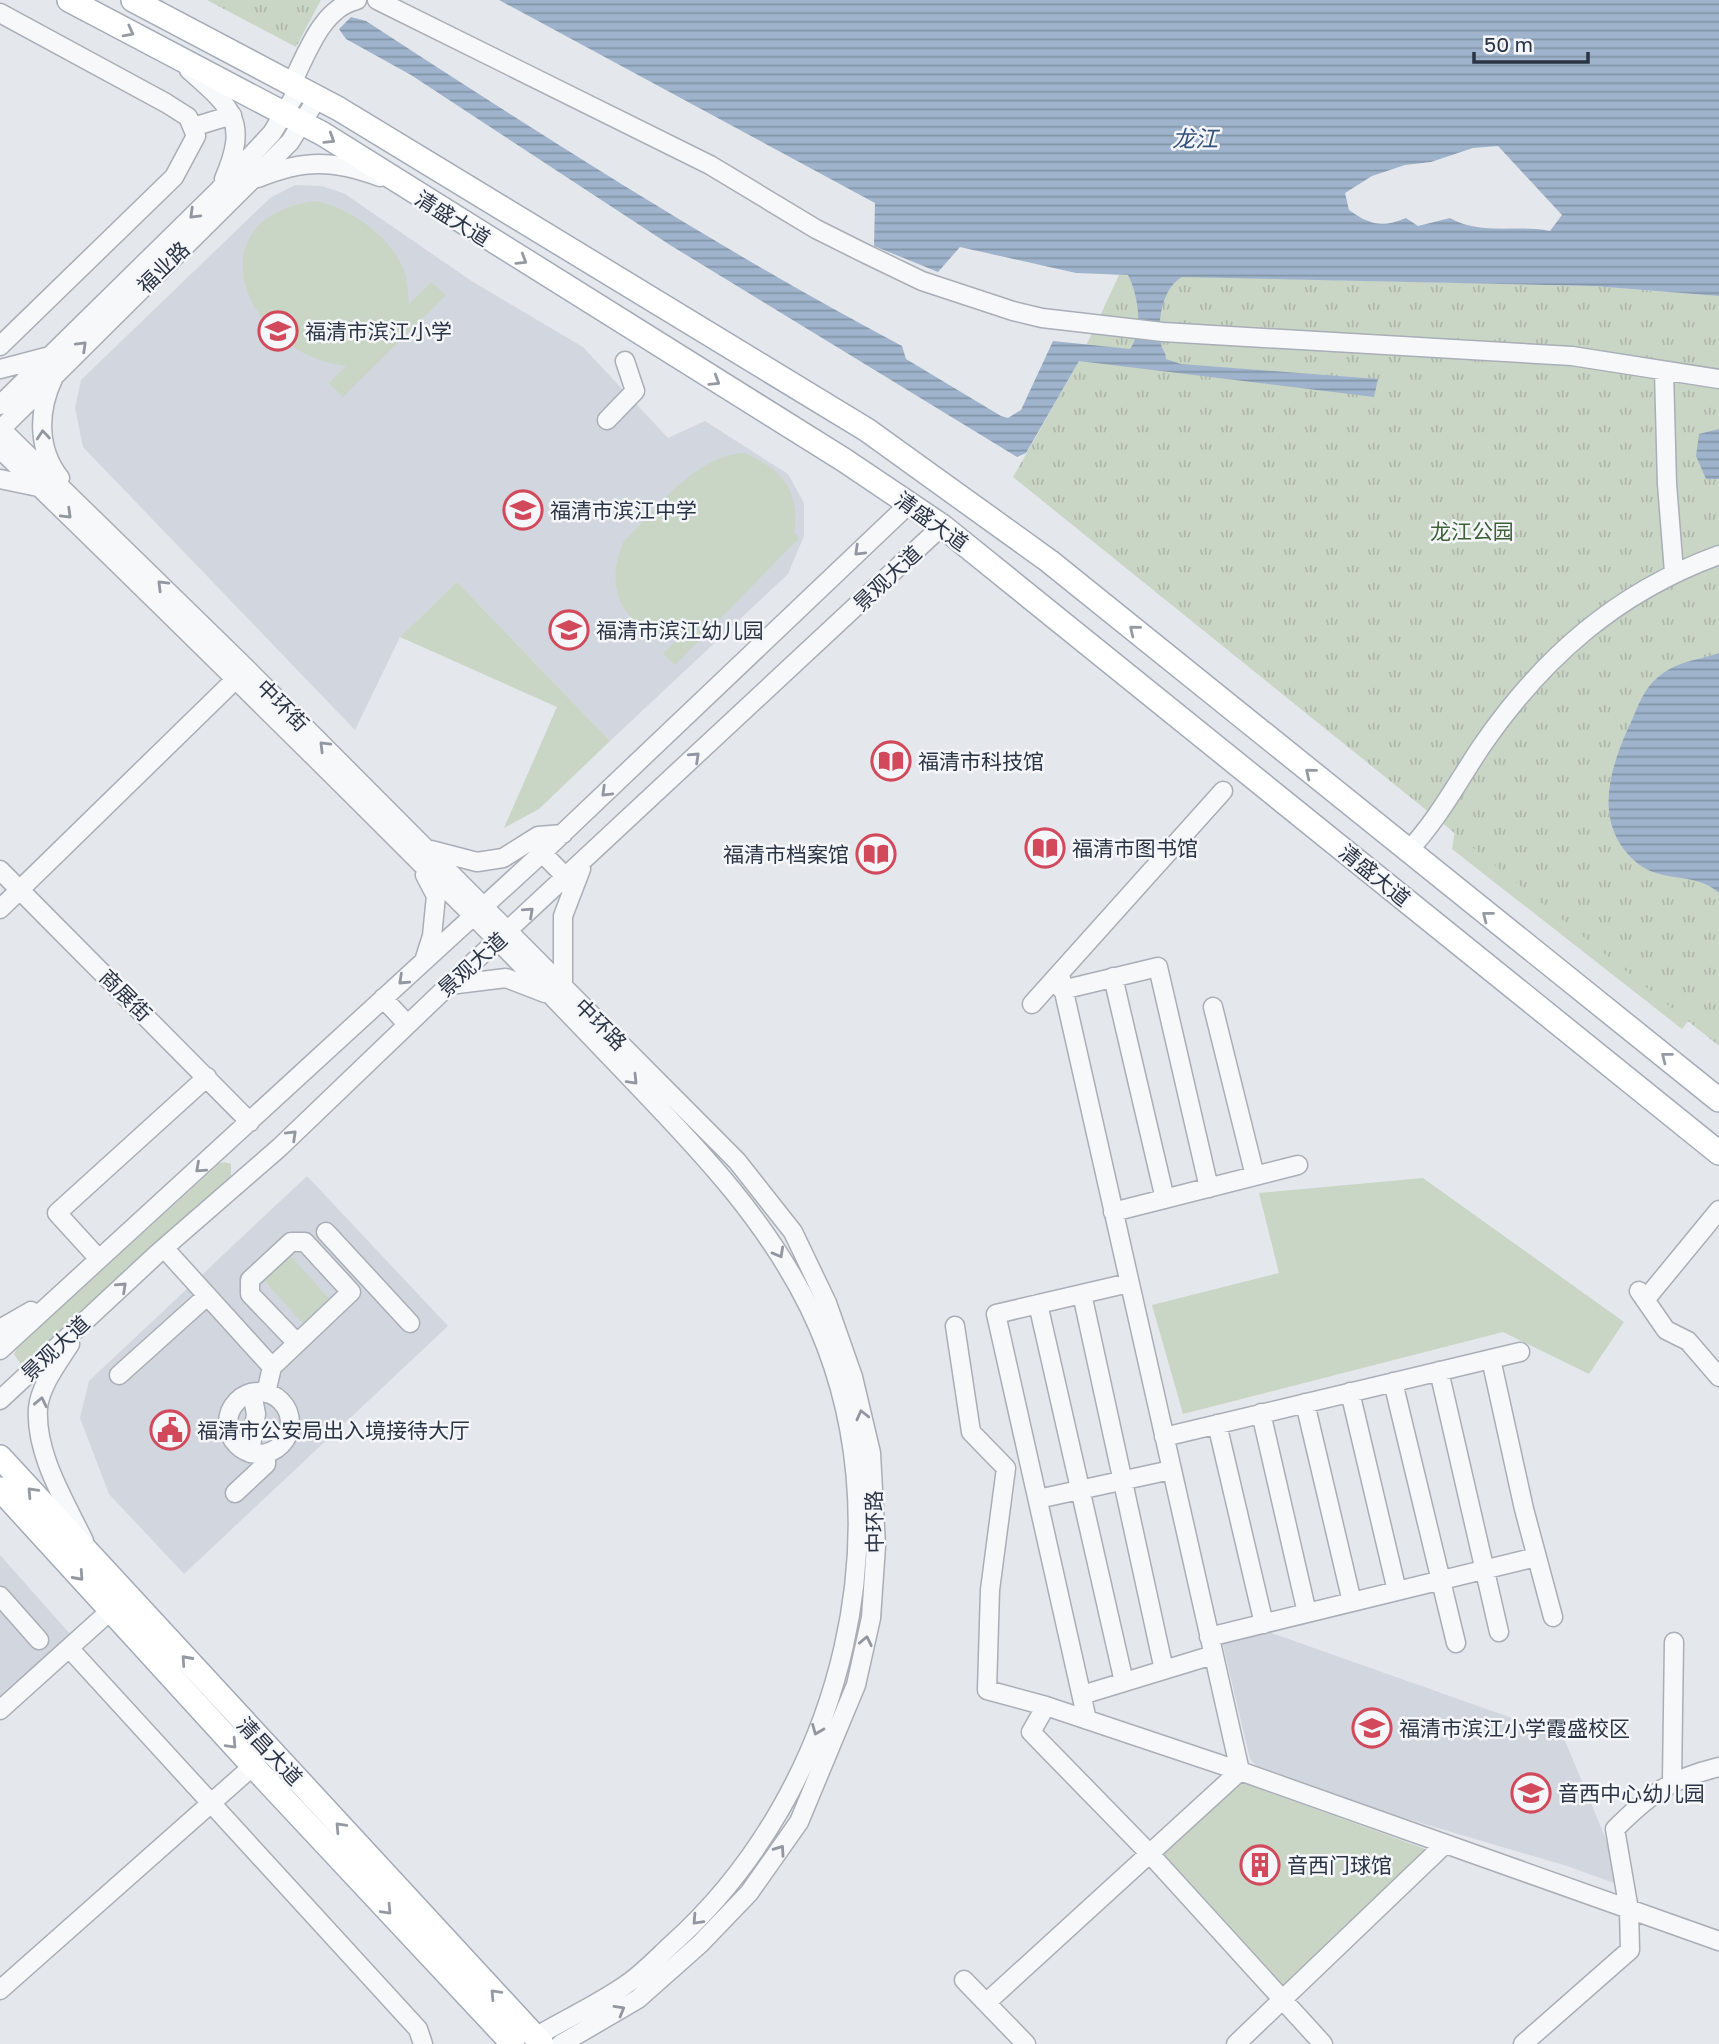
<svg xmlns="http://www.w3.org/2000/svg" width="1719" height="2044" viewBox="0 0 1719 2044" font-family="'Golos Text','Noto Sans SC',sans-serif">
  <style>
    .built { fill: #d2d6de }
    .grass { fill: #c9d6c5 }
    .park { fill: url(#park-tufts) }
    .water { fill: url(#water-rules); fill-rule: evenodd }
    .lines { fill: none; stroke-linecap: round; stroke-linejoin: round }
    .minor-casing { stroke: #a9aeb7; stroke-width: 21 }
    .major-casing { stroke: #a3abb8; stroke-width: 26 }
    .minor { stroke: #f7f8fa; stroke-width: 18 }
    .major { stroke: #fff; stroke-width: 23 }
    .oneway { stroke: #959aa2 }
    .oneway2 { stroke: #9196a0 }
    .labels { text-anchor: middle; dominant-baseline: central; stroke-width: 5; stroke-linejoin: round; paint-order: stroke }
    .street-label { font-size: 21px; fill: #2b3445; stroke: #f4f6f9 }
    .poi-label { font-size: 21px; fill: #2b3445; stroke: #f4f6f9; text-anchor: start }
    .park-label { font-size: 21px; fill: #3f6138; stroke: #f4f6f9 }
    .water-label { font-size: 23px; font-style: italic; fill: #34527a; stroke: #f4f6f9 }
  </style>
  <defs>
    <pattern id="park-tufts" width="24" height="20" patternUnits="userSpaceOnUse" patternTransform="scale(1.75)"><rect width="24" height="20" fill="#c9d6c5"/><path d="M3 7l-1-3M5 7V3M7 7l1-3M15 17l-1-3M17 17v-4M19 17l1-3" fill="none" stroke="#adb8ab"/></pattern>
    <pattern id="water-rules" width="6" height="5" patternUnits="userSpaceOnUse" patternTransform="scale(1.75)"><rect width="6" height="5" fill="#9fb4cc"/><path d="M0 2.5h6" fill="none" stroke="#8293a7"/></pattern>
  </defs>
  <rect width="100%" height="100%" fill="#e4e7ec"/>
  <path class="built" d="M295,185l27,1 23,8 128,88 110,65 85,91 37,-17 83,53 16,29v33l-16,38 -178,167 -153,-159 -57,55 -45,93 -272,-283 -8,-39 6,-28 189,-182z
    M307,1176l141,150 -264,248 -75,-80 -29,-76 9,-37z
    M0,1555l70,79 -70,61z
    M1263,1630l300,106 48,115 3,32 -47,-17 -299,-88 -18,-19 -28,-118z"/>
  <path class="grass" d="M315,201c33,6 73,33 87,65 6,11 6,26 7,38l22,-22 15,13 -103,102 -14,-14 17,-17c-100,-11 -157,-147 -31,-165z
    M744,453c37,15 57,39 50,80l5,5 -124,127 -12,-11 14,-15c-53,-7 -75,-50 -53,-98 34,-33 70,-85 120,-88z
    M457,582l153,159 -71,68 -35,19 53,-121 -157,-70z
    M1456,825l241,184 -15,20 -230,-180z
    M225,1162l6,2v12l-204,186 -7,1 -6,-9 3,-6 203,-185z
    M1423,1178l201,144 -35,52 -86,-42 -320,82 -31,-109 127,-32 -20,-80z
    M288,1253l46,51 -27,24 -46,-51z
    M1238,1781l190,69 -145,139 -122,-134z"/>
  <path class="park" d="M207,0h114l-25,47z
    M1119,275l474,11 126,10v750l-706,-569 66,-116z"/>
  <path class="water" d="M499,0h1220v296l-126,-10 -411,-9c-20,11 -25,45 -21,67 1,6 5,8 5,15l15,5 197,15 -4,18 -295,-36 -53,92 -9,4 -347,-212 -259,-170 -65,-36 -7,-10 12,-12 15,4c175,114 351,227 536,325l4,13 95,57 7,2 13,-8 32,-69 77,8c14,-20 8,-54 -2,-74l-52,-2 -116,-26 -22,25 -64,-26 1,-43zM1498,146l64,69 -12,16c-34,-7 -68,5 -100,-13l-32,8 -12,-8c-24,10 -36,7 -57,-8l-4,-17 27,-17 33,-11 26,-3 42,-14z
    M1719,429v50h-13l-10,-23 3,-22z
    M1719,653v240c-24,-22 -58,-9 -83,-31 -45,-39 -26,-96 -4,-142 6,-14 12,-31 24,-41 20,-18 39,-18 63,-26z"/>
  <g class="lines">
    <g class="minor-casing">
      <path id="minor" d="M377,0l333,165 106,64 48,24 58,28 91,30 29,7 121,14 409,24 147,23
        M0,13l166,90 22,14 8,19 -22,41 -174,169
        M189,70c43,38 60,51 35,109
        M292,83c15,-30 30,-75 65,-83
        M193,127l39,-12
        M258,178c46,-19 76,-18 122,-1
        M0,369l46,-12
        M1664,371l3,113 7,88
        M53,379c-15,32 -16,70 7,99
        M0,405l218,-214 54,-58 28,-46
        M607,420l28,-29 -10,-30
        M0,428l246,240 491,493 56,71 34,71 26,74 18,76 5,93 -5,72 -15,67 -57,137 -50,71 -49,51 -62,55 -77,45
        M0,430l290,-288 28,-45
        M0,449c172,167 343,335 512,506 43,44 86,89 128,133 65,68 127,134 169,219 104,212 34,484 -138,638 -15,14 -30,30 -47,41 -28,19 -60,34 -89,51
        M0,479l38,8
        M431,850l46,12 26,-4 35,-22 25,-2
        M1407,852c30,-31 50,-69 74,-105 61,-89 136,-155 238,-192
        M542,853l25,25
        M0,870l250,252
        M425,875l11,21 -4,40 -7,22
        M0,909l243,-237
        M1113,977l52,222
        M563,984v-68l18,-47
        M449,985l57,-7 39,15
        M1062,990l96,-23 51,221
        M383,998l24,26
        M1032,1004l191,-213
        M1213,1007l42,169
        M1113,1212l185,-47
        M326,1232l84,91
        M164,1248l108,119
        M99,1259l-42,-46 150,-136
        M1639,1291l27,39 22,11 31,36
        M1082,1294l82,376
        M1645,1300l74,-90
        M1038,1304l86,378
        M955,1326l16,106 35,36 -16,122 -3,100 59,16 194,65 479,170
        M0,1329l31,-18
        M70,1344c-12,19 -30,42 -32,64 -3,46 27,93 46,133
        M0,1350l542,-497 367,-349
        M1491,1359l33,150 29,108
        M1439,1371l60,261
        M119,1375l88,-79
        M1393,1382l63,261
        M1350,1392l47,199
        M228 1423a31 31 0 1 1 62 0a31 31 0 1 1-62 0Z
        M266,1393l6,-26 79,-75 -46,-50h-14l-41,38v14l47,49
        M0,1400l157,-146 123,-107 169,-162 493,-459
        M1305,1403l47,199
        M1261,1413l46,200
        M1217,1424l47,200
        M1164,1437l356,-85
        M250,1453l6,-39 -4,-21
        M235,1493l31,-29v-10
        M1038,1499l133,-29
        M0,1596l39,44
        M1209,1637l327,-80
        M69,1648l349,381 5,15
        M1082,1695l131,-40
        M1046,1706l-15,26 119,122 173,190
        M0,1710l110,-99
        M1087,1720l-91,-406 133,-31
        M1672,1781l2,-139
        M964,1980l62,64
        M0,1990l253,-224
        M986,2003l254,-232 -180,-797
        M1236,2044l208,-199
        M1523,2044l107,-94 -1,-40 -14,-81c35,-35 55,-50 104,-62"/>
    </g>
    <g class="major-casing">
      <path id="major" d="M69,0l254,134 521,326 98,66 777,627
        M133,0l206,109 528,321 182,131 670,539
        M0,1457l542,587
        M0,1489l253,277 260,278"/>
    </g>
    <use href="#minor" class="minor"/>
    <use href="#major" class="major"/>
  </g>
  <defs><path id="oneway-chevron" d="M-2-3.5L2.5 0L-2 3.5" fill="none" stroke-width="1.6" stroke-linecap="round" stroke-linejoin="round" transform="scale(1.75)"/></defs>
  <g class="oneway">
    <use href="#oneway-chevron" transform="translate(129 32) rotate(28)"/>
    <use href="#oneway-chevron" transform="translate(330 139) rotate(32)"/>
    <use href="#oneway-chevron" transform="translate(522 260) rotate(32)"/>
    <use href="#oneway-chevron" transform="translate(715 381) rotate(32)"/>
    <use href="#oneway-chevron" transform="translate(1134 630) rotate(-141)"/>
    <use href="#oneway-chevron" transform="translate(1310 773) rotate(-141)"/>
    <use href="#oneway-chevron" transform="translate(1487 916) rotate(-142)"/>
    <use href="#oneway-chevron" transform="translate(1666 1057) rotate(-142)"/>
    <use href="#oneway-chevron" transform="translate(32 1492) rotate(-133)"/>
    <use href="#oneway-chevron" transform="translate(79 1576) rotate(48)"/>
    <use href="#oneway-chevron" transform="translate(186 1660) rotate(-132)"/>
    <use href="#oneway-chevron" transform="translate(232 1744) rotate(47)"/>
    <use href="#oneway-chevron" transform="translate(340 1827) rotate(-133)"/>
    <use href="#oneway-chevron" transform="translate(387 1910) rotate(47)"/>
    <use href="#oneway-chevron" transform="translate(495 1994) rotate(-133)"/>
  </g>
  <g class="oneway2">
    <use href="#oneway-chevron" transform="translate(194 214) rotate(136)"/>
    <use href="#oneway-chevron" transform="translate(82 346) rotate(-44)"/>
    <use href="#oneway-chevron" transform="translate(43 435) rotate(-95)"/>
    <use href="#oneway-chevron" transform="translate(67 514) rotate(44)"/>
    <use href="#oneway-chevron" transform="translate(859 551) rotate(136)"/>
    <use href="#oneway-chevron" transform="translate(162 585) rotate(-135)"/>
    <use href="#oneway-chevron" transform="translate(324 746) rotate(-135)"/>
    <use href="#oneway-chevron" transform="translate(695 757) rotate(-43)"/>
    <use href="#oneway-chevron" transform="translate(606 792) rotate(136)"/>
    <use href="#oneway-chevron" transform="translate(529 912) rotate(-42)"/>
    <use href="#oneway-chevron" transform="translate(403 980) rotate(137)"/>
    <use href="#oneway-chevron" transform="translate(633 1080) rotate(46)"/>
    <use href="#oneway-chevron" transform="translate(292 1135) rotate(-44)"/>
    <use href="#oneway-chevron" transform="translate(200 1168) rotate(138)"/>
    <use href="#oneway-chevron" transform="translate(779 1253) rotate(61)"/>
    <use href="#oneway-chevron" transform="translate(122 1287) rotate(-43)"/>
    <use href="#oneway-chevron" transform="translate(41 1402) rotate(-78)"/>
    <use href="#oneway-chevron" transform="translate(862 1415) rotate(-104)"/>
    <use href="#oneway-chevron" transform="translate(866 1641) rotate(-78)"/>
    <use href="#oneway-chevron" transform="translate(817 1730) rotate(112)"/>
    <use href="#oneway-chevron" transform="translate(780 1850) rotate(-55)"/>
    <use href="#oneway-chevron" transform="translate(697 1920) rotate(133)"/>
    <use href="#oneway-chevron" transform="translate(620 2010) rotate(-30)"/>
  </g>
  <defs>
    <g id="school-ring" transform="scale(2.0125)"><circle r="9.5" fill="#f4f6f9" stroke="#d1495b" stroke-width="1.5"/><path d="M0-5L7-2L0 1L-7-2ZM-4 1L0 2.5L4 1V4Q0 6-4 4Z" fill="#d1495b"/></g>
    <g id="library-ring" transform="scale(2.0125)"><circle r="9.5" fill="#f4f6f9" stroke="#d1495b" stroke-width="1.5"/><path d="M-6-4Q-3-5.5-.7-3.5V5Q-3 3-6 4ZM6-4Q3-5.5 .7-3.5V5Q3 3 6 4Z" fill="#d1495b"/></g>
    <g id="civic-ring" transform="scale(2.0125)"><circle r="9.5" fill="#f4f6f9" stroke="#d1495b" stroke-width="1.5"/><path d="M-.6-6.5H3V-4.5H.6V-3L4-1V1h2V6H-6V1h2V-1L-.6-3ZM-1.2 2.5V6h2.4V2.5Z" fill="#d1495b"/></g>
    <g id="building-ring" transform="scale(2.0125)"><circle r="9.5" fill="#f4f6f9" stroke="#d1495b" stroke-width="1.5"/><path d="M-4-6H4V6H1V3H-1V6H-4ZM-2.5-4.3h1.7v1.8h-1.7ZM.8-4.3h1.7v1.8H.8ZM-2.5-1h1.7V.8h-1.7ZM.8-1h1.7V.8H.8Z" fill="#d1495b"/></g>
  </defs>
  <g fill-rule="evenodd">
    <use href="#school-ring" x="278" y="331"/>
    <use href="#school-ring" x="523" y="510"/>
    <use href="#school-ring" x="569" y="630"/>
    <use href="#library-ring" x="891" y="761"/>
    <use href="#library-ring" x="1045" y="848"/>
    <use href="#library-ring" x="876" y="854"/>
    <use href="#civic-ring" x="170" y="1430"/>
    <use href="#school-ring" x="1372" y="1728"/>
    <use href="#school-ring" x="1531" y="1793"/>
    <use href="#building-ring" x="1260" y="1865"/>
  </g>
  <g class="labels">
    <g class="street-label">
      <text transform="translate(453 218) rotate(32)">清盛大道</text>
      <text transform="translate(163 267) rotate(-44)">福业路</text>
      <text transform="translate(932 521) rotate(36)">清盛大道</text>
      <text transform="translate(887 578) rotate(-43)">景观大道</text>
      <text transform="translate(283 705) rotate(45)">中环街</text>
      <text transform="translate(1375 875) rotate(39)">清盛大道</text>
      <text transform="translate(472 964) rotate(-42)">景观大道</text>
      <text transform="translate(126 995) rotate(45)">商展街</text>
      <text transform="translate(601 1024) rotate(45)">中环路</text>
      <text transform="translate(55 1348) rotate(-43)">景观大道</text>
      <text transform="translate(874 1522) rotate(-91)">中环路</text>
      <text transform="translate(270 1751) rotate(47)">清昌大道</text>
    </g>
    <g class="poi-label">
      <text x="305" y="331">福清市滨江小学</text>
      <text x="550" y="510">福清市滨江中学</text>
      <text x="596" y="630">福清市滨江幼儿园</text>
      <text x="918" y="761">福清市科技馆</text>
      <text x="1072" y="848">福清市图书馆</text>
      <text x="849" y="854" text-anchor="end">福清市档案馆</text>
      <text x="197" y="1430">福清市公安局出入境接待大厅</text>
      <text x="1399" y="1728">福清市滨江小学霞盛校区</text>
      <text x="1558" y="1793">音西中心幼儿园</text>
      <text x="1287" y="1865">音西门球馆</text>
    </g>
    <g class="park-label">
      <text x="1472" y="531">龙江公园</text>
    </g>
    <g class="water-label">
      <text x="1195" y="138">龙江</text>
    </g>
  </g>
  <path d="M1474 52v10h114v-10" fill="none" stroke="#2b3445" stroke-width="3.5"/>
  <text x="1484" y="52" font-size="21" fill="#2b3445" stroke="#f4f6f9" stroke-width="5" paint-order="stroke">50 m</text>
</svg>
